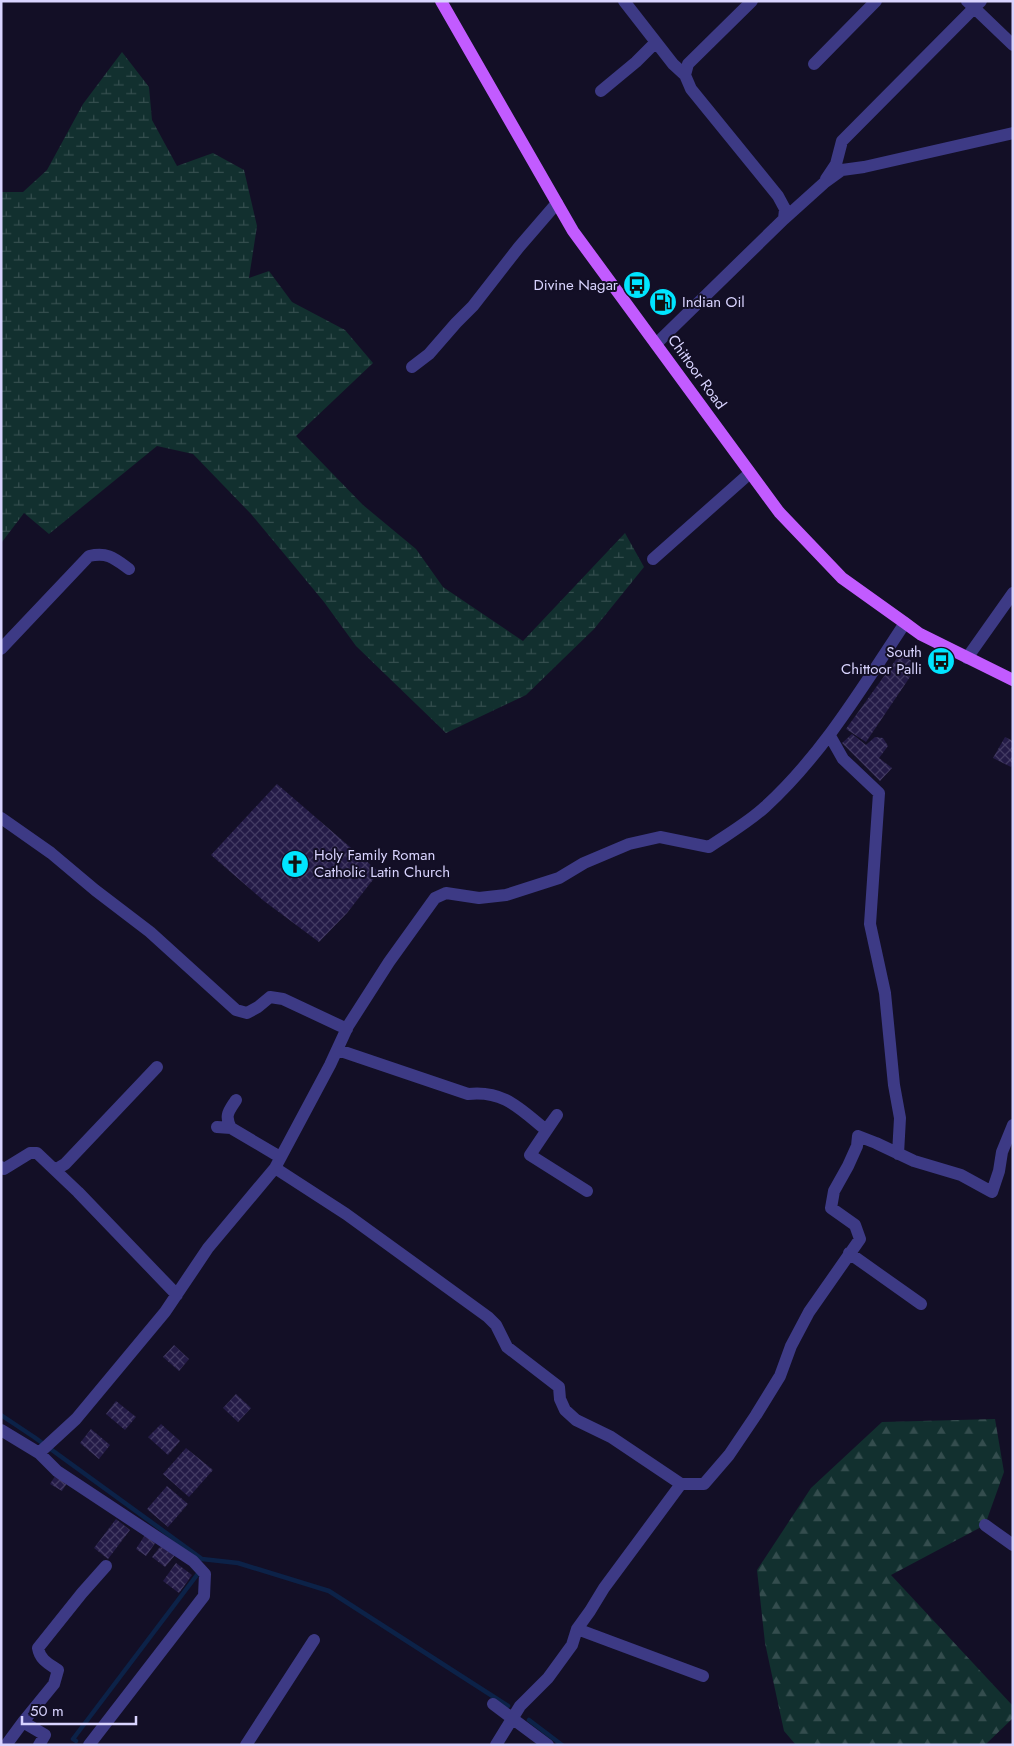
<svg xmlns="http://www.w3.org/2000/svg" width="1014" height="1746" viewBox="0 0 1014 1746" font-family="Jost,sans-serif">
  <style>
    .forest { fill: url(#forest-firs) }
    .wetland { fill: url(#wetland-marsh) }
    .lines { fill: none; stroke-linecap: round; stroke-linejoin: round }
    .stream { stroke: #0c2248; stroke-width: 4.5 }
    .building { fill: url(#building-cross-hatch) }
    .minor { stroke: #3d3a85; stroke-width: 12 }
    .major { stroke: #c25bff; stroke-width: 12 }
    .labels { text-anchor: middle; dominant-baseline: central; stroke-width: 4; stroke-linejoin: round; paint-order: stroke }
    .poi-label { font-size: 15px; fill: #d9d4ff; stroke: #130f26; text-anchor: end }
    .street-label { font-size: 15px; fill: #d9d4ff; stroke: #130f26 }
  </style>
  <defs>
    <pattern id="forest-firs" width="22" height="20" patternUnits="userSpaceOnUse" patternTransform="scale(1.25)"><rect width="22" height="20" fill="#12302f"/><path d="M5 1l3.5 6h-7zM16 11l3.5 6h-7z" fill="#344d4e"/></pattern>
    <pattern id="wetland-marsh" width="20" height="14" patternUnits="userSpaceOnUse" patternTransform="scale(1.25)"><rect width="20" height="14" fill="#12302f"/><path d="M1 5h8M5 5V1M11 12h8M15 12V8" fill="none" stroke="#344d4e"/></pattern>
    <pattern id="building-cross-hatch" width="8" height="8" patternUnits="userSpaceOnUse" patternTransform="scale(1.25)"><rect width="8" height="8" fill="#241b47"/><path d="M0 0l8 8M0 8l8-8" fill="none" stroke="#433b63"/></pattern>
  </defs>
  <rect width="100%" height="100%" fill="#130f26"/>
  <path class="forest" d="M995,1419l9,53 -19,53 -94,50 122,131v12l-28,27h-189l-12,-14 -19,-88 -8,-73 54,-82 71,-66z"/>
  <path class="wetland" d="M122,52l27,35 3,33 25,46 36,-13 31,17 13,56 -8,52 20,-7 23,31 53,28 28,33 -77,73 67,69 53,44 27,38 80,54 102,-108 19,34 -50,62 -68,66 -80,38 -90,-87 -32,-44 -73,-88 -58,-60 -36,-8 -108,88 -25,-21 -22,29 -1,-1v-349h22l24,-22 36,-66z"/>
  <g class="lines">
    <path class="stream" d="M1,1415l33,22 168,122 36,4 91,28 179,115
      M529,1720l33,25
      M76,1741l-3,-2 127,-168"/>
  </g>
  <path class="building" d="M900,654l18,11 -52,77 -20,-13z
    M852,734l14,11 9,-8 8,1 5,8 -9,12 13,10 -12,13 -38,-38z
    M1005,737l8,4v22l-2,4 -18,-9z
    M277,784l102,88 -32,41 -28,29 -55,-41 -53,-46z
    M174,1345l15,14 -10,12 -16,-14z
    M236,1394l15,14 -13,14 -15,-14z
    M116,1401l20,16 -11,13 -19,-16z
    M161,1424l19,17 -12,14 -20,-18z
    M91,1429l19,16 -11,14 -19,-16z
    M186,1448l27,22 -24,27 -26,-23z
    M57,1473l12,7 -7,11 -12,-7z
    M167,1486l21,18 -20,23 -21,-18z
    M116,1519l14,11 -22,29 -14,-11z
    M145,1535l11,7 -10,14 -10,-7z
    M163,1543l13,11 -11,13 -13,-10z
    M176,1563l16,12 -13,18 -16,-12z"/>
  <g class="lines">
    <path class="minor" d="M624,1l49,63 12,11
      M967,1l46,44
      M814,64l62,-63
      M601,91l35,-29 20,-20
      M826,179l10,-15 6,-23 139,-140
      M784,219l40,-36 18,-13 22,-3 149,-34
      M656,344l128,-125 1,-10 -7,-13 -87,-107 -6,-14 3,-11 64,-63
      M412,367l17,-13 27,-31 17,-17 46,-59 38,-44
      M653,559l97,-86
      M1,649l88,-93c19,-4 25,2 40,13
      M967,658l46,-65
      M830,736l13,23 36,34 -9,131 15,69 9,92 6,33 -2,36
      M1,818l50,35 44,37 55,42 86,78 11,3 11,-6 12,-10 13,2 64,30
      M338,1050l130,44c36,-4 52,15 78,36l11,-15 -27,40 57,36
      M217,1127l14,1 49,29
      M231,1128c-7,-13 -2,-17 5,-28
      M1,1167l3,2 26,-16h7l41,39 99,103
      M275,1168l71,46 142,103 8,8 11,22 52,40 1,12 5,11 11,10 35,17 70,47
      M55,1170l10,-6 92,-97
      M849,1253l72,51
      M1,1430l38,23 18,18 136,90 12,13 -1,22 -115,149
      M39,1453l37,-34 89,-107 43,-64 67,-80 55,-103 18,-39 41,-64 46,-64 11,-5 33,5 27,-3 53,-17 25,-15 45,-19 31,-7 49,10c19,-13 40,-25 56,-40 57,-52 97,-119 140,-184
      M985,1525l28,20
      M577,1629l126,47
      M493,1704l55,41
      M6,1745l17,-23
      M39,1745l6,-10 -22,-13 31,-38 4,-14c-9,-6 -18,-10 -20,-22l44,-55 24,-27
      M246,1745l68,-105
      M496,1745l24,-39 28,-28 24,-33 5,-16 13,-18 14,-23 77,-104h23l25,-29 27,-40 24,-39 11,-30 18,-34 51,-73 -5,-14 -24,-17 3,-17 14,-25 9,-20 1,-10 18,7 38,18 47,14 31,17 7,-21 3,-19 11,-27"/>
    <path class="major" d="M441,1l132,230 206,281 63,66 63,45 15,11 93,46"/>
  </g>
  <defs>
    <g id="bus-disc" transform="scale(1.4375)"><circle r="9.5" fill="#00e5ff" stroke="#130f26"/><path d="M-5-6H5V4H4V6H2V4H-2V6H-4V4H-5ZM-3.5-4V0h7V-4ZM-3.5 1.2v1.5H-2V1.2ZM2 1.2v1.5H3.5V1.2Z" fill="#111"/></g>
    <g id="fuel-disc" transform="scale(1.4375)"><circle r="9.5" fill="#00e5ff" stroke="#130f26"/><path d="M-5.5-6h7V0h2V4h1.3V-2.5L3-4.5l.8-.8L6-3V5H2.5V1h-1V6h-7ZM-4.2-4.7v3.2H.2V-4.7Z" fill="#111"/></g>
    <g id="church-disc" transform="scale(1.4375)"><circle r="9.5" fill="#00e5ff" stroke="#130f26"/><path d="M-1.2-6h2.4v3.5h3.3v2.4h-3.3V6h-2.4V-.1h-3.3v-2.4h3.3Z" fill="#111"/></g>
  </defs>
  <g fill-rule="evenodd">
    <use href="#bus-disc" x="637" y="285"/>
    <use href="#fuel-disc" x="663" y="302"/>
    <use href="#bus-disc" x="941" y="661"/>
    <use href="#church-disc" x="295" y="864"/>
  </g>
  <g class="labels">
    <g class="poi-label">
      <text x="618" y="285">Divine Nagar</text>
      <text x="682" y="302" text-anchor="start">Indian Oil</text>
      <text x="922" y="652">South<tspan x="922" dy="17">Chittoor Palli</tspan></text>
      <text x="314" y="855" text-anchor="start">Holy Family Roman<tspan x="314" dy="17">Catholic Latin Church</tspan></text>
    </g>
    <g class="street-label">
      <text transform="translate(697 372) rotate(54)">Chittoor Road</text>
    </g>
  </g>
  <rect width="1014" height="1746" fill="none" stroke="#d9d4ff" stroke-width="5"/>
  <path d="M22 1716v8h114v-8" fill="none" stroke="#d9d4ff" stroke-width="2.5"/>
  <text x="30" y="1716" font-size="15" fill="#d9d4ff" stroke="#130f26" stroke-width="4" paint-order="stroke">50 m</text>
</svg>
